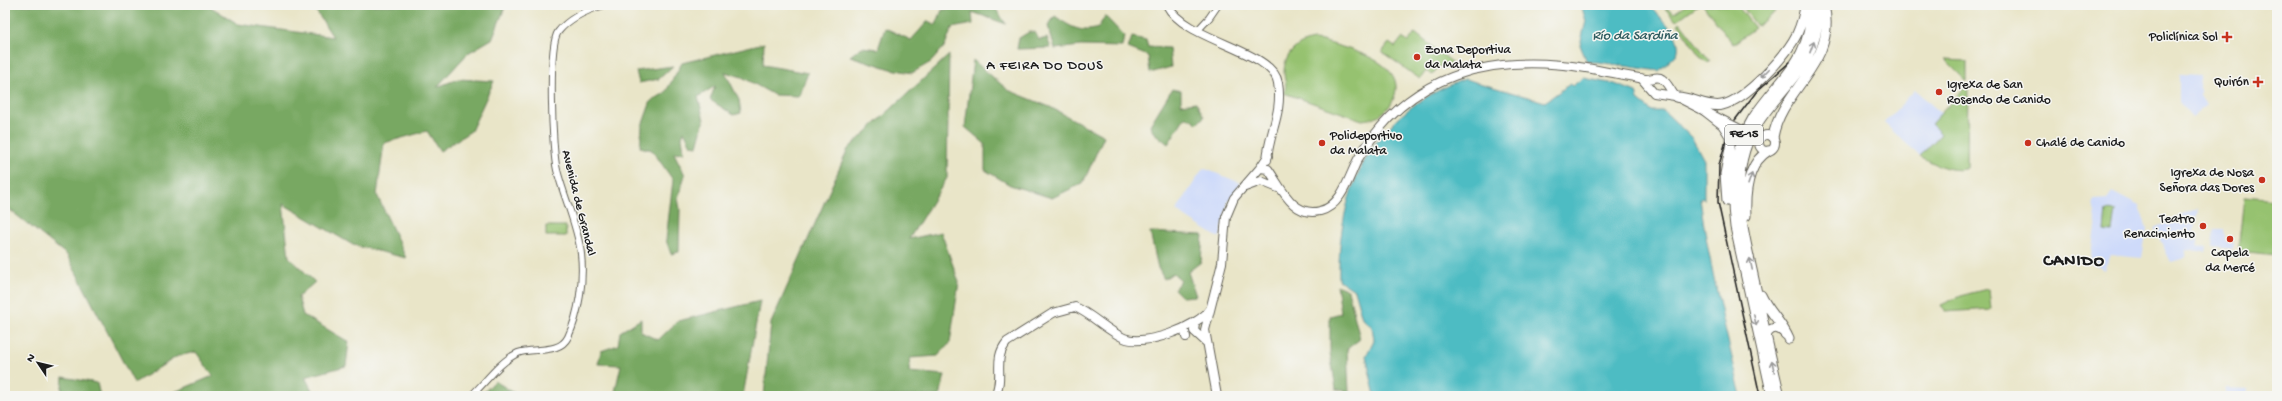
<svg xmlns="http://www.w3.org/2000/svg" width="2282" height="401" viewBox="0 0 2282 401" font-family="'Gochi Hand',sans-serif">
  <style>
    .built { fill: #cedafa }
    .green { fill: #96c26f; stroke: #596f46 }
    .forest { fill: #78a862; stroke: #4a623f }
    .water { fill: #4dbcc3; stroke: #346c70 }
    .lines { fill: none; stroke-linecap: round; stroke-linejoin: round }
    .minor-casing { stroke: #646258; stroke-width: 8 }
    .major-casing { stroke: #646258; stroke-width: 10 }
    .highway-casing { stroke: #646258; stroke-width: 11 }
    .minor { stroke: #fff; stroke-width: 6 }
    .major { stroke: #fff; stroke-width: 8 }
    .highway { stroke: #fff; stroke-width: 9 }
    .rail { stroke: #1c1c1c; stroke-width: 1.5 }
    .major-bridge-casing { stroke: #646258; stroke-width: 10; stroke-linecap: butt }
    .major-bridge { stroke: #fff; stroke-width: 8 }
    .oneway { stroke: #999 }
    .poi-dot { fill: #c8321e; stroke: #f6f6f2; stroke-width: 1.5 }
    .labels { text-anchor: middle; dominant-baseline: central; stroke-width: 3; stroke-linejoin: round; paint-order: stroke }
    .shield { fill: #f6f6f2; stroke: #5d5d5c; stroke-width: 1 }
    .shield-label { font-size: 12px; font-weight: bold; fill: #1c1c1c }
    .poi-label { font-size: 13px; fill: #1c1c1c; stroke: #f6f6f2; text-anchor: end }
    .street-label { font-size: 13px; fill: #1c1c1c; stroke: #f6f6f2 }
    .water-label { font-size: 14px; font-style: italic; fill: #305c5f; stroke: #f6f6f2 }
    .neighbourhood-label { font-size: 14px; letter-spacing: 1px; fill: #1c1c1c; stroke: #f6f6f2 }
    .district-label { font-size: 17px; font-weight: bold; letter-spacing: 1px; fill: #1c1c1c; stroke: #f6f6f2 }
  </style>
  <rect width="100%" height="100%" fill="#f6f6f2"/>
  <filter id="ink" filterUnits="userSpaceOnUse"><feTurbulence type="fractalNoise" baseFrequency=".025" numOctaves="2"/><feDisplacementMap in="SourceGraphic" scale="8" xChannelSelector="R" yChannelSelector="G"/><feConvolveMatrix kernelMatrix="1 2 1 2 8 2 1 2 1" color-interpolation-filters="sRGB"/></filter>
  <filter id="wash" filterUnits="userSpaceOnUse"><feTurbulence type="fractalNoise" baseFrequency=".012" numOctaves="4" result="noise"/><feDisplacementMap in="SourceGraphic" scale="16" xChannelSelector="R" yChannelSelector="G"/><feGaussianBlur stdDeviation="0.9" result="paint"/><feColorMatrix in="noise" values="0 0 0 0 0 0 0 0 0 0 0 0 0 0 0 0 0 1.4 0 .05"/><feComposite in="paint" operator="in"/></filter>
  <g filter="url(#wash)">
    <rect width="100%" height="100%" fill="#e9e5c8"/>
    <path class="built" d="M2179,74l21,1v21l7,9 -15,12 -13,-15z
      M1915,90l26,23 -10,11 10,9 -21,23 -36,-33z
      M1203,168l38,15 -13,19 -8,35h-3l-41,-26z
      M2112,192l27,14 8,22 -5,30 -32,-3 -6,15 -14,-8 6,-42 -3,-17 1,-3 13,-1z
      M2198,208l-6,32 6,-1v7l9,1 -1,5 -20,-2 -1,8 -14,4 -17,-34z
      M2214,229h10l1,12 9,1 -1,7 -21,-2z
      M2225,388l23,1 -1,7h-22z"/>
    <path class="green" d="M1662,5l12,8 12,-8h12l-22,16z
      M1703,5h34l18,23 -22,16z
      M1741,5h29l5,7 -18,14z
      M1680,22l30,39 -3,1 -6,-4 -23,-34z
      M1415,33l37,29 -5,7 -8,-3 -7,9 -6,-4 -6,8 -38,-27 7,-9 6,4 7,-9 6,4z
      M1314,40l8,1c25,8 91,21 70,61 -6,12 -18,17 -30,18l-78,-27c4,-11 0,-11 0,-21 0,-18 14,-30 30,-32z
      M1945,60l22,1v21z
      M1968,84l-1,84c-13,6 -35,-5 -47,-12l21,-22 -10,-10z
      M2244,197l33,3v55l-39,-4z
      M2106,210l9,1 -3,21 -8,-1z
      M546,226h20v10h-20z
      M1987,289l2,1 2,19 -46,3 -4,-7 19,-9z"/>
    <path class="forest" d="M9,5h199l30,19 95,13 -21,-32h194l-14,34 -24,14 -31,34 21,-8 36,2 -23,50 -31,20 -13,-20 -43,12 -7,52 29,63 -53,-13 -70,-41 6,53 26,25 -17,15 5,18 46,27 -3,24 -41,11 10,19h-150l48,-20 -17,-24 -18,4 -44,27 -67,-128 -62,-49v-193z
      M974,5h19l13,19 -34,-12 1,12 -21,4 -7,18 -14,16 -19,11 -21,-4 -41,-13 12,-9 16,2 7,-21 26,12 17,-19 8,4 6,-15z
      M1055,16c14,10 26,18 43,12l7,-12 19,20 -2,11 -41,-1 -26,3 -7,-23z
      M1029,32h6l4,8 8,-2 4,10 -34,1 2,-11z
      M1132,37l14,3 2,7 21,1 2,19 -21,6 -2,-17 -20,-8z
      M764,43l-1,22 45,8 -9,23 -25,-1 -32,-18 -17,-5 14,28 2,13 -7,2 -24,-15 5,-14 -17,11 6,23 -7,26 -6,-1 -7,-14 -2,6 2,15 -10,1 11,22 -7,23 2,11 -1,43 -8,2 -5,-14 7,-60 -21,-30 -12,-3 2,-21 9,-25 14,-8 17,-30z
      M949,55l-2,123 -38,61 32,-7 18,50 -9,61 -12,13 -28,2 -1,14 36,3 -5,21h-176l7,-73 77,-174z
      M973,60l35,30 42,17 54,29 -21,47 -31,15 -42,-13 -25,-15v-26l-20,-17z
      M673,66l-14,13 -20,4 -3,-12z
      M1172,89l9,2v13l15,-2 8,15 -7,7 -3,-4 -9,-3 -17,27 -15,-12 -3,-7z
      M1150,232l53,3 -2,27 -13,10 8,24 -14,1 -8,-8 7,-9 -8,-7 -9,6 -6,-11z
      M1337,285l11,5 12,49 -13,10 2,43 -13,-3 -6,-36v-37l11,-3z
      M760,301l-17,95h-129l7,-31 -23,-1 3,-13 17,-6 2,-13 21,-13v13l17,8 20,-19z
      M63,377l34,6 3,13h-39z
      M495,381l24,15h-39z"/>
    <path class="water" d="M1581,5h67c12,12 36,31 29,49l-18,17 -61,-9h-11l-7,-17 6,-24z
      M1583,78l32,6 21,8 2,8 14,11h12l28,27 12,22v40l-2,-2 -2,1c9,66 26,132 41,197h-366l-9,-40 8,-16 -2,-13 -10,-9 -8,-28 -15,-10c-2,-93 34,-168 126,-201l80,23 25,-18 2,2z"/>
  </g>
  <g filter="url(#ink)">
    <g class="lines">
      <g class="minor-casing">
        <path id="minor" d="M1197,31l12,-13 9,-13
          M471,396c14,-13 29,-35 47,-43 15,-6 41,2 50,-16 11,-23 16,-57 13,-83 -3,-28 -17,-56 -24,-84 -5,-19 -9,-124 1,-138 11,-14 29,-22 46,-27"/>
      </g>
      <g class="major-casing">
        <path id="major" d="M1167,5c18,36 106,45 111,78 5,30 -9,49 -11,77
          M1641,78l13,15 21,3 65,33
          M1759 143a8 8 0 1 1 16 0a8 8 0 1 1-16 0Z
          M1260,168l8,1c13,18 25,49 52,42 22,-5 29,-35 38,-52 51,-87 134,-106 228,-91 19,3 39,8 59,11 6,1 12,-4 17,0 5,3 9,12 13,17
          M1245,187l16,-6 17,7
          M1195,323l-1,8 12,11
          M1181,330l4,2 1,5
          M995,396c10,-21 -3,-36 12,-54l46,-29 22,-6c18,8 31,23 49,31 20,9 74,-11 86,-29
          M1217,396l-12,-66 17,-67 4,-46 8,-19 26,-30 8,-12"/>
      </g>
      <g class="highway-casing">
        <path id="highway" d="M1677,97c16,0 29,11 45,8 24,-5 64,-49 75,-71 4,-9 7,-19 8,-29
          M1705,111l18,14 7,11v12l-5,26 2,27
          M1773,137c9,-50 65,-73 51,-132
          M1746,216c-1,-21 1,-52 22,-65
          M1761,295c7,16 21,27 28,44
          M1766,336l2,-4c7,-7 13,-3 18,3
          M1772,396l-37,-169c-5,-38 -3,-75 18,-109 27,-41 59,-57 58,-113
          M1780,396c-9,-37 -17,-75 -25,-112 -9,-45 -24,-89 -10,-134 19,-58 78,-76 73,-145"/>
      </g>
      <use href="#minor" class="minor"/>
      <use href="#major" class="major"/>
      <use href="#highway" class="highway"/>
      <path class="rail" d="M1735,120l22,-29 33,-29
        M1726,141l-7,24 -1,37 42,194"/>
      <g class="major-bridge-casing">
        <path id="major-bridge" d="M1740,129l15,8"/>
      </g>
      <use href="#major-bridge" class="major-bridge"/>
    </g>
    <defs><path id="oneway-shaft" d="M-6 0H5M1.5-3L5.5 0L1.5 3" fill="none" stroke-width="1.6" stroke-linecap="round" stroke-linejoin="round"/></defs>
    <g class="oneway">
      <use href="#oneway-shaft" transform="translate(1812 47) rotate(-70)"/>
      <use href="#oneway-shaft" transform="translate(1765 73) rotate(134)"/>
      <use href="#oneway-shaft" transform="translate(1750 179) rotate(-71)"/>
      <use href="#oneway-shaft" transform="translate(1751 264) rotate(-102)"/>
      <use href="#oneway-shaft" transform="translate(1755 320) rotate(77)"/>
      <use href="#oneway-shaft" transform="translate(1773 366) rotate(-102)"/>
    </g>
  </g>
  <g class="poi-dot">
    <path d="M2225 31h4v4h4v4h-4v4h-4v-4h-4v-4h4z"/>
    <circle cx="1417" cy="57" r="4"/>
    <path d="M2256 76h4v4h4v4h-4v4h-4v-4h-4v-4h4z"/>
    <circle cx="1939" cy="92" r="4"/>
    <circle cx="1322" cy="143" r="4"/>
    <circle cx="2028" cy="143" r="4"/>
    <circle cx="2262" cy="180" r="4"/>
    <circle cx="2203" cy="226" r="4"/>
    <circle cx="2230" cy="239" r="4"/>
  </g>
  <g class="labels">
    <rect class="shield" x="1725" y="125" width="38" height="20" rx="3"/>
    <g class="shield-label">
      <text x="1744" y="135">FE-15</text>
    </g>
    <g class="poi-label">
      <text x="2218" y="37">Policlínica Sol</text>
      <text x="1425" y="50" text-anchor="start">Zona Deportiva<tspan x="1425" dy="15">da Malata</tspan></text>
      <text x="2249" y="82">Quirón</text>
      <text x="1947" y="85" text-anchor="start">Igrexa de San<tspan x="1947" dy="15">Rosendo de Canido</tspan></text>
      <text x="1330" y="136" text-anchor="start">Polideportivo<tspan x="1330" dy="15">da Malata</tspan></text>
      <text x="2036" y="143" text-anchor="start">Chalé de Canido</text>
      <text x="2254" y="173">Igrexa de Nosa<tspan x="2254" dy="15">Señora das Dores</tspan></text>
      <text x="2195" y="219">Teatro<tspan x="2195" dy="15">Renacimiento</tspan></text>
      <text x="2230" y="253" text-anchor="middle">Capela<tspan x="2230" dy="15">da Mercé</tspan></text>
    </g>
    <g class="street-label">
      <text transform="translate(578 203) rotate(76)">Avenida de Grandal</text>
    </g>
    <g class="water-label">
      <text x="1635" y="36">Río da Sardiña</text>
    </g>
    <g class="neighbourhood-label">
      <text x="1045" y="66">A FEIRA DO DOUS</text>
    </g>
    <g class="district-label">
      <text x="2074" y="262">CANIDO</text>
    </g>
  </g>
  <rect width="2282" height="401" fill="none" stroke="#f6f6f2" stroke-width="20"/>
  <g transform="translate(38 363) rotate(305)" stroke="#f6f6f2" stroke-width="3" paint-order="stroke">
  <path d="M0-3L7 15L0 10L-7 15Z" fill="#1c1c1c"/>
  <text y="-6" font-size="11" font-weight="bold" text-anchor="middle" fill="#1c1c1c">N</text>
  </g>
</svg>
